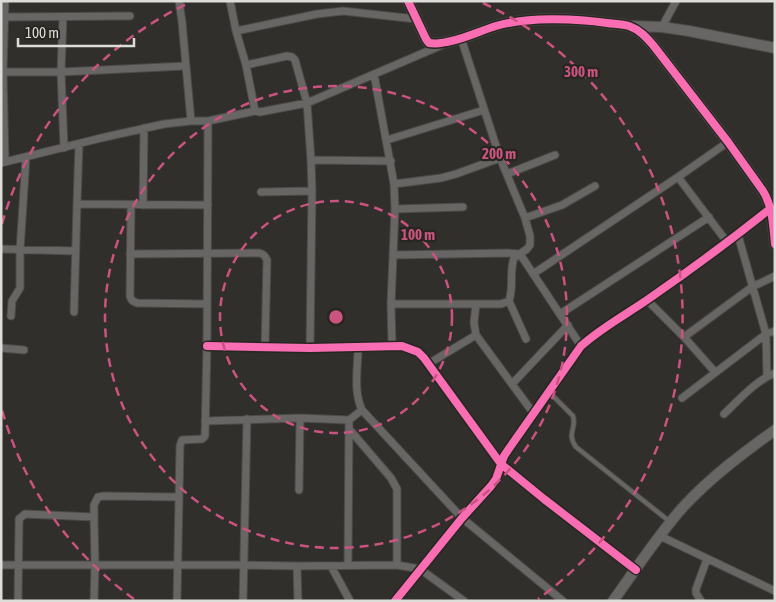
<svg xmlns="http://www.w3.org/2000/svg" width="776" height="602" viewBox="0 0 776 602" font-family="'Asap Condensed',sans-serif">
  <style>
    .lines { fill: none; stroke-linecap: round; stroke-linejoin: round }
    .lane-casing { stroke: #4b4a47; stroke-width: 6 }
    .street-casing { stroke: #4b4a47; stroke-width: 9 }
    .secondary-casing { stroke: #4b4a47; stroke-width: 12 }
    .lane { stroke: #676664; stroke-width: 4 }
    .street { stroke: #676664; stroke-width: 7 }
    .secondary { stroke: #676664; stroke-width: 10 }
    .cycleway-casing { stroke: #272620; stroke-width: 11 }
    .cycleway { stroke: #f96db3; stroke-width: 8 }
    .ring { fill: none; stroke: #ca5380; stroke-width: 2.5; stroke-dasharray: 9 6 }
    .centre { fill: #ca5380; stroke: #272620; stroke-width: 2.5 }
    .ring-label { font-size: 15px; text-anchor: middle; font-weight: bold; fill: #ca5380; stroke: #272620; stroke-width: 4.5; stroke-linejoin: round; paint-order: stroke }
  </style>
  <rect width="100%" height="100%" fill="#302f2b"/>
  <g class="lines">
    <g class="lane-casing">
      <path id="lane" d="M549,392l24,24c4,13 -7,17 3,31l93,74"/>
    </g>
    <g class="street-casing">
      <path id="street" d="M179,1l3,21 9,99
        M230,1l6,30 10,34 9,46
        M5,17l125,-1
        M63,17l-2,55 3,76
        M662,27l14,-26
        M236,31l81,-17 26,-3 73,8
        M246,65l41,-9 5,1 3,3 12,43 4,57 1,31 -2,157
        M1,72h60l124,-6
        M374,74l20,110 1,25 -4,95 1,41
        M387,140l97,-30
        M311,160l80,1
        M5,162l-2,-90 2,-71
        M1,163l100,-25 63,-14 27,-3h17l47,-10 5,1 47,-9 135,-58
        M507,174l48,-19
        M678,177l49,65
        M394,184l47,-6 15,-4 44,-16
        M261,192l51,-1
        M77,204l131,1
        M131,205l-1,91c1,4 2,5 7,7l70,1
        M143,205l1,-77
        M395,209l68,-2
        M525,218l37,-13 33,-19
        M738,235l28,99 1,42
        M1,249l75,2
        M130,254l129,-1c5,1 6,3 8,7l-2,87
        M393,255l115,-2 12,1 61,92
        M533,274l145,-97 50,-35
        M647,300l37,37 31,35
        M509,301l17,38
        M391,304h110l8,-3c5,-14 0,-29 5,-43l13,-9 3,-4v-9l-5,-18 -25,-60 -39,-120
        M476,304l-2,19 2,12 58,79
        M74,312l3,-108 2,-60
        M560,314l149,-97
        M11,316l1,-15 8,-13v-38l6,-92
        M684,337l68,-50 23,-11
        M207,346l103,2 92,-2 16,6 6,6 77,106 43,35 92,71
        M1,348l23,2
        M358,348c0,20 -5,43 4,62l100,108 101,83
        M428,364l48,-29
        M512,384l56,-59
        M682,398l84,-64 9,-3
        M724,414c15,-14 31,-33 51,-41
        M205,421l95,-3 49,2 13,-10
        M350,430l41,48 6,11v76
        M299,490l1,-72
        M94,517v-12l4,-8 6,-1 75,1
        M660,536l115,55
        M1,565h243l53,1 100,-1 23,4 44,32
        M348,565l1,-145
        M297,566l1,35
        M331,566l19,35
        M18,601l1,-78v-4l6,-5 69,3 1,48 -1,36
        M177,601l3,-155 2,-6 20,-1 3,-3 2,-90 1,-225
        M243,601l4,-182
        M395,601l67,-83 29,-32 5,-7 8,-23 4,-6 73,-104c20,-18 44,-31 66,-46 42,-29 84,-60 124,-92
        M701,601l-5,-8v-4l11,-30"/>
    </g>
    <g class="secondary-casing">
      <path id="secondary" d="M408,1l18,38 3,4c20,3 47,-11 67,-17 32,-9 77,-8 111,-3 7,1 15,1 22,3 11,4 17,11 24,19l75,97 35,49c10,16 10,35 12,53
        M631,26l31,1 27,4 86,17
        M613,601c23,-32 45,-66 71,-95 27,-29 59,-53 91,-76"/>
    </g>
    <use href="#lane" class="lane"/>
    <use href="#street" class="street"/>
    <use href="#secondary" class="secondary"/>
    <g class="cycleway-casing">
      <path id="cycleway" d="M408,1l18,38 3,4c20,3 47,-11 67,-17 32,-9 77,-8 111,-3 7,1 15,1 22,3 11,4 17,11 24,19l75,97 35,49c10,16 10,35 12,53
        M207,346l103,2 92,-2 16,6 6,6 77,106 43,35 92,71
        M395,601l67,-83 29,-32 5,-7 8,-23 4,-6 73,-104c20,-18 44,-31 66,-46 42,-29 84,-60 124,-92"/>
    </g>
    <use href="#cycleway" class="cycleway"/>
  </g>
  <g class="ring">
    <circle cx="336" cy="317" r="116"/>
    <circle cx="336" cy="317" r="231"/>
    <path d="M134 599A347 347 0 0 1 2 410M2 224A347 347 0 0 1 189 3M483 3A347 347 0 0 1 538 599"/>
  </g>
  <circle cx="336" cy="317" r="8" class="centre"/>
  <g class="ring-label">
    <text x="581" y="77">300 m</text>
    <text x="499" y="159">200 m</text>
    <text x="418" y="240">100 m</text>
  </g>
  <rect width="776" height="602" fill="none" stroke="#dcdcd8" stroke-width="5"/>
  <path d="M18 38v8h116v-8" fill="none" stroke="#dcdcd8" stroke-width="2.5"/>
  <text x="25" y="38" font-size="15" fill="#dcdcd8" stroke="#272620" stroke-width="4" paint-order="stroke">100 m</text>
</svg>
